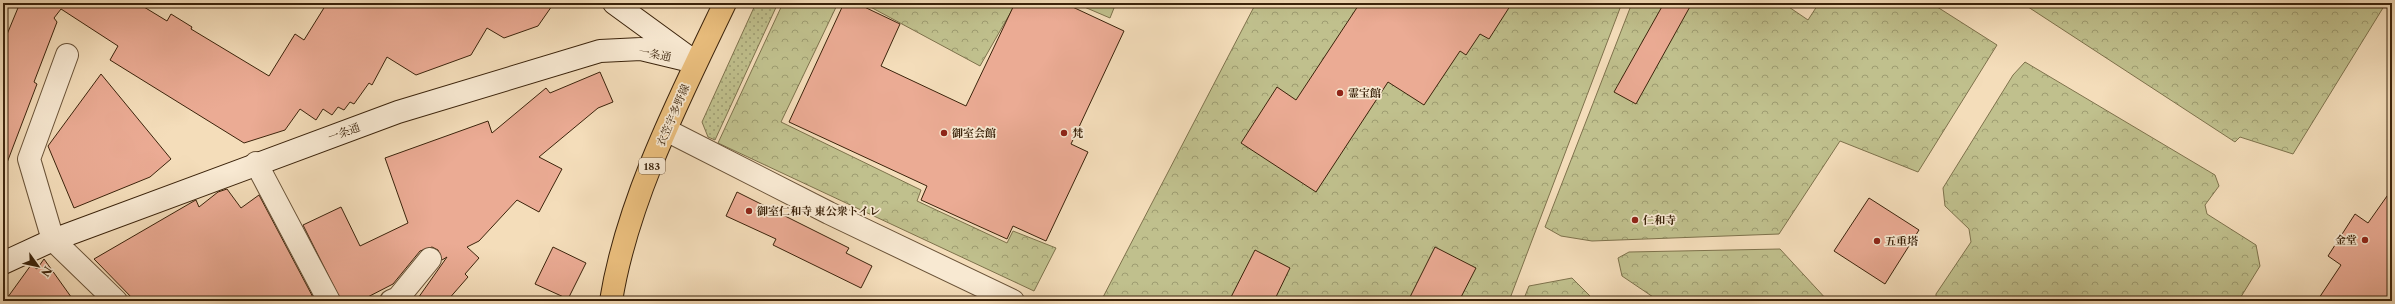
<svg xmlns="http://www.w3.org/2000/svg" width="2395" height="304" viewBox="0 0 2395 304" font-family="'Libre Caslon Text','Noto Serif JP',serif">
  <style>
    .grass { fill: url(#grass-dots); stroke: #7e724c }
    .forest { fill: url(#forest-crowns); stroke: #7e724c }
    .building { fill: #ebab94; stroke: #3b230b }
    .lines { fill: none; stroke-linecap: round; stroke-linejoin: round }
    .minor-casing { stroke: #695237; stroke-width: 24 }
    .secondary-casing { stroke: #3b230b; stroke-width: 24 }
    .primary-casing { stroke: #3b230b; stroke-width: 24 }
    .minor { stroke: #f8e9d2; stroke-width: 22 }
    .secondary { stroke: #f8e9d2; stroke-width: 22 }
    .primary { stroke: #eabe7d; stroke-width: 22 }
    .poi-dot { fill: #8f2418; stroke: #f8e9d2; stroke-width: 1.5 }
    .labels { text-anchor: middle; dominant-baseline: central; stroke-width: 3.5; stroke-linejoin: round; paint-order: stroke }
    .shield { fill: #f8e9d2; stroke: #745e47; stroke-width: 1 }
    .shield-label { font-size: 10px; font-weight: bold; fill: #3b230b }
    .street-label { font-size: 11px; fill: #3b230b; stroke: #f8e9d2 }
    .poi-label { font-size: 11px; font-weight: bold; fill: #3b230b; stroke: #f8e9d2; text-anchor: start }
  </style>
  <defs>
    <pattern id="grass-dots" width="8" height="8" patternUnits="userSpaceOnUse"><rect width="8" height="8" fill="#c0c08d"/><path d="M2 2h.1M6 6h.1" fill="none" stroke="#9d9c71" stroke-width="1.8" stroke-linecap="round"/></pattern>
    <pattern id="forest-crowns" width="20" height="18" patternUnits="userSpaceOnUse"><rect width="20" height="18" fill="#c0c08d"/><path d="M2 6a3 3 0 1 1 6 0M12 15a3 3 0 1 1 6 0" fill="none" stroke="#9d9c71"/></pattern>
  </defs>
  <rect width="100%" height="100%" fill="#f4ddba"/>
  <filter id="stains"><feTurbulence type="fractalNoise" baseFrequency=".005" numOctaves="4"/><feColorMatrix values="0 0 0 0 .2 0 0 0 0 .09 0 0 0 0 .02 0 0 0 .5 -.17"/></filter>
  <radialGradient id="worn" r=".72"><stop offset=".6" stop-color="#630" stop-opacity="0"/><stop offset="1" stop-color="#630" stop-opacity=".3"/></radialGradient>
  <path class="grass" d="M756,3h22l-63,137 -7,-3 -6,-15z"/>
  <path class="forest" d="M783,3h55l-57,119 140,68 -4,11 90,42 6,-12 43,17 -22,43 -316,-148z
    M863,3h153l-36,63z
    M1075,3h41l-6,15z
    M1256,3h366l-113,298h-408z
    M1632,3h151l25,17 11,-17h112l66,42 -79,127 -78,-31 -61,93 -187,7 -31,-5 -16,-9z
    M2022,3h364l-93,151 -53,-17 -5,5z
    M2025,62l190,113 4,11 -14,19 2,9 49,31 4,21 -21,34 -303,1v-7l35,-52 -2,-13 -24,-23 -2,-18 70,-113z
    M2392,95v43l-4,-9z
    M1780,249l48,52h-169l-37,-25 -4,-18 11,-6z
    M1572,278l23,23h-72l6,-15z"/>
  <path class="building" d="M20,3h124v4l23,14 4,-7 21,13 -1,2 78,47 26,-42 9,6 23,-37h227l-16,23 -34,12 -17,-10 -16,27 -55,20 -29,-18 -15,28 -3,-2 -15,21 -4,-2 -6,8 -6,-3 -6,8 -9,-6 -7,11 -16,-11 -15,21 -41,13 -134,-83 8,-14 -57,-37 -7,9 3,4 -23,60 3,2 -32,84 -2,-1v-123z
    M844,3h12l44,21 -19,42 85,40 49,-103h49l60,28 -53,113 17,8 -42,89 -33,-15 -6,13 -86,-39 6,-14 -138,-64z
    M1360,3h152l-23,36 -9,-5 -14,21 -6,-4 -36,54 -36,-23 -72,110 -75,-49 36,-56 19,13z
    M1664,3h28l-56,101 -22,-12z
    M600,72l13,30 -15,6 -59,49 23,12 -23,43 -22,-12 -38,41 -12,6 12,11 -14,16 3,3 -21,24h-31l31,-44 -5,3 -4,-10 -6,-3 -12,4 -27,33 -33,17h-19l-38,-76 38,-18 19,39 48,-23 -23,-65 103,-37 4,12 54,-45 4,5z
    M101,74l70,85 -21,18 -76,31 -26,-62z
    M227,189l14,19 18,-13 56,106h-180l-41,-42 100,-58 2,-1 3,7 19,-15z
    M2392,189v112h-75l24,-36 -13,-9 27,-42 13,9z
    M737,192l112,56 -3,5 26,13 -11,22 -88,-43 3,-6 -50,-23z
    M1869,198l50,32 -34,54 -51,-33z
    M553,247l33,16 -18,36 -33,-15z
    M1435,247l41,21 -17,33h-51z
    M1255,250l35,18 -16,33h-45z
    M44,259l30,42h-69l26,-36 6,4z"/>
  <g class="lines">
    <g class="minor-casing">
      <path id="minor" d="M67,55l-38,104 24,81 63,61
        M666,130l163,83 184,88
        M256,163l73,138
        M391,301l7,-3 32,-39"/>
    </g>
    <g class="secondary-casing">
      <path id="secondary" d="M614,3l74,54
        M3,263l50,-23 345,-128 202,-61 41,-2 54,13"/>
    </g>
    <g class="primary-casing">
      <path id="primary" d="M611,301c16,-101 70,-206 114,-298"/>
    </g>
    <use href="#minor" class="minor"/>
    <use href="#secondary" class="secondary"/>
    <use href="#primary" class="primary"/>
  </g>
  <g class="poi-dot">
    <circle cx="1340" cy="93" r="4"/>
    <circle cx="944" cy="133" r="4"/>
    <circle cx="1064" cy="133" r="4"/>
    <circle cx="749" cy="211" r="4"/>
    <circle cx="1635" cy="220" r="4"/>
    <circle cx="2365" cy="240" r="4"/>
    <circle cx="1877" cy="241" r="4"/>
  </g>
  <g class="labels">
    <rect class="shield" x="639" y="158" width="26" height="16" rx="3"/>
    <g class="shield-label">
      <text x="652" y="166">183</text>
    </g>
    <g class="street-label">
      <text transform="translate(655 54) rotate(11)">一条通</text>
      <text transform="translate(673 115) rotate(-67)">衣笠宇多野線</text>
      <text transform="translate(344 132) rotate(-20)">一条通</text>
    </g>
    <g class="poi-label">
      <text x="1348" y="93">霊宝館</text>
      <text x="952" y="133">御室会館</text>
      <text x="1072" y="133">梵</text>
      <text x="757" y="211">御室仁和寺 東公衆トイレ</text>
      <text x="1643" y="220">仁和寺</text>
      <text x="2357" y="240" text-anchor="end">金堂</text>
      <text x="1885" y="241">五重塔</text>
    </g>
  </g>
  <rect width="2395" height="304" fill="none" stroke="#f4ddba" stroke-width="16"/>
  <rect x="4" y="4" width="2387" height="296" fill="none" stroke="#3b230b" stroke-width="2"/>
  <rect x="8" y="8" width="2379" height="288" fill="none" stroke="#3b230b"/>
  <g transform="translate(38 266) rotate(123)" stroke="#f8e9d2" stroke-width="3" paint-order="stroke">
  <path d="M0-3L7 15L0 10L-7 15Z" fill="#3b230b"/>
  <text y="-6" font-size="11" font-weight="bold" text-anchor="middle" fill="#3b230b">N</text>
  </g>
  <rect width="100%" height="100%" filter="url(#stains)"/>
  <rect width="100%" height="100%" fill="url(#worn)"/>
</svg>
